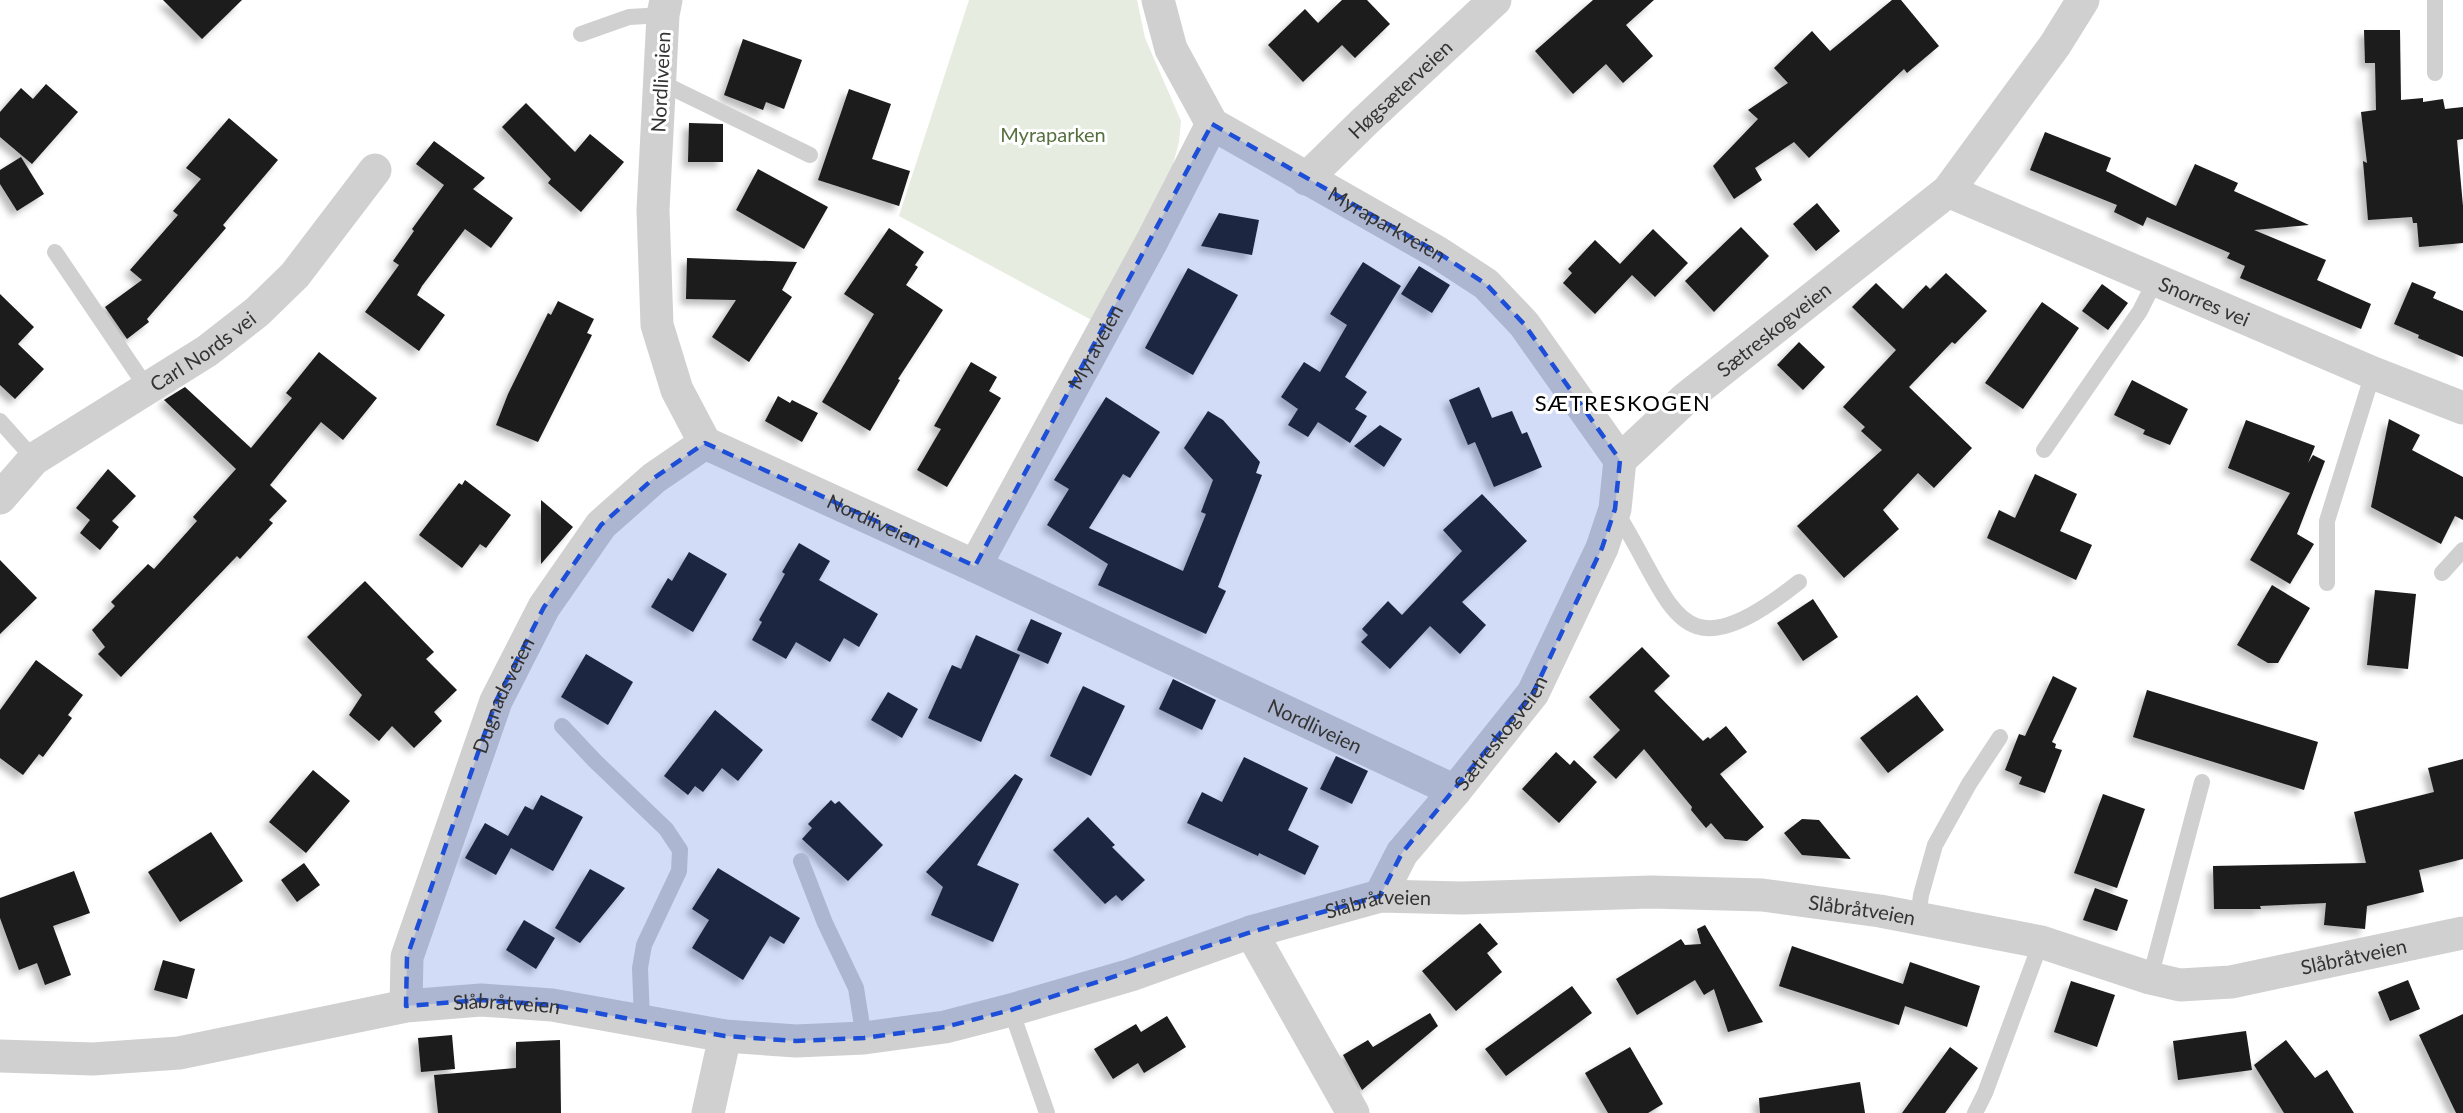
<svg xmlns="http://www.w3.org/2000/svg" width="2463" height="1113" viewBox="0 0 2463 1113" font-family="Lato,sans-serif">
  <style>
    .green { fill: #e6ecdf }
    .building { fill: #1a1a1a; filter: url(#shadow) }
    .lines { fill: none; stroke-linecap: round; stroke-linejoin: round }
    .lane { stroke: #d0d0d0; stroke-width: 16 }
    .street { stroke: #d0d0d0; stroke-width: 33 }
    .marked { fill: #1d4ed8; fill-opacity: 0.2; stroke: #1d4ed8; stroke-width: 4.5; stroke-dasharray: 12 8; stroke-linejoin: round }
    .labels { text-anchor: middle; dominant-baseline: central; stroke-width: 6; stroke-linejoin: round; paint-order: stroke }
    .street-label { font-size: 20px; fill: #333; stroke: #fff }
    .park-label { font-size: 20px; fill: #56703f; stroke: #fff }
    .quarter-label { font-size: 22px; letter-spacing: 1.5px; fill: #000; stroke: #fff }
  </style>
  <defs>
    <filter id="shadow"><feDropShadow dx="-5.5" dy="5.5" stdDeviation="3" flood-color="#0004"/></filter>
  </defs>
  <rect width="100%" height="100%" fill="#fff"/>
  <path class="green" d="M969,0h168l8,38 36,83 -2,21 -8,30 -74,151 -198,-107z"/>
  <path class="building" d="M163,0h79l-40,39z
    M1342,0h25l23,24 -35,34 -13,-13 -39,37 -35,-37 37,-36 13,14z
    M1593,0h61l-28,25 27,31 -30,27 -17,-19 -33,30 -38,-43z
    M1892,0h9l38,46 -32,27 -3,-4 -95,89 -15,-16 -39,26 7,12 -28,19 -21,-33 45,-47 -10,-9 40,-27 -14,-15 38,-37 18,20z
    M2364,30h36l1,70 22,-2v4l20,-3 2,10 18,-2v32l-6,1 6,66v37l-44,4 -2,-24h-4l-1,-6 -44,3 -5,-59 4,2 -6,-51 15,-2 -1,-47h-10z
    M743,39l59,21 -18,49 -18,-7 -3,8 -39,-15z
    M46,84l32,28 -46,52 -32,-27v-25l21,-24 12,11z
    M849,89l42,15 -19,55 38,12 -11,35 -81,-26z
    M526,103l49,49 15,-18 34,28 -43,50 -33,-29 3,-4 -49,-52z
    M229,118l49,42 -55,65 3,3 -79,91 2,3 -22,17 -22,-32 37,-27 -12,-10 48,-55 -5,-4 28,-32 -15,-11z
    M689,123l34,1v38h-35z
    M2045,132l66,26 -5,13 70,35 19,-42 43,19 -4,8 75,34 -55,5 72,30 -9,20 54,24 -10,25 -121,-51 5,-12 -18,-8 3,-5 -83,-36 -4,9 -29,-14 3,-7 -87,-35z
    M434,141l51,37 -12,11 40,29 -22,30 -26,-19 -43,57 -5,9 28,20 -26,36 -54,-39 34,-47 -6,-4 21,-30 -2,-2 32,-44 -28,-21z
    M21,157l23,37 -27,17 -17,-27v-14z
    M758,169l70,38 -24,42 -68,-39z
    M1817,203l23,28 -24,20 -23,-27z
    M1219,213l40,7 -7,35 -51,-9z
    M1741,227l28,29 -55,56 -29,-31z
    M889,228l35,24 -9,13 3,2 -12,18 37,25 -45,69 2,1 -30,51 -48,-29 52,-88 -30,-20z
    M1653,229l35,34 -33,34 -23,-22 -37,39 -32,-31 9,-10 -4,-4 27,-29 25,24z
    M687,258l110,4 -15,28 10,7 -43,65 -37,-25 24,-37 -50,-1z
    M1363,262l38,24 -56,91 22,15 -12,17 12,7 -17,27 -32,-21 -10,15 -20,-12 10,-16 -17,-12 23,-35 16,10 27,-47 -17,-11z
    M1419,266l31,19 -18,28 -31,-19z
    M1188,268l50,27 -45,80 -48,-27z
    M1946,273l41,38 -32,33 -3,-2 -43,45 63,61 -38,40 -16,-15 -35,37 16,19 -55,49 -47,-52 85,-76 -21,-19 4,-4 -22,-20 53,-57 -44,-43 24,-24 27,26 23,-24 4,4z
    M2412,282l24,10 -3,6 30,13v46l-45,-19 1,-3 -25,-11z
    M2102,284l26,19 -20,27 -26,-19z
    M0,294l34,33 -16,17 26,25 -29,30 -15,-14z
    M558,301l36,18 -7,14 5,2 -54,107 -42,-17 12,-31 40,-81 3,2z
    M2042,302l37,26 -56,81 -38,-26z
    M1799,342l26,25 -22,23 -26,-25z
    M319,352l58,46 -34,42 -22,-18 -51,63 17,16 -18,19 4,3 -33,36 -3,-3 -116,121 -23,-23 7,-7 -13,-17 23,-24 -4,-4 37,-38 6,5 43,-48 -4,-4 43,-48 -72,-69 21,-13 66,61 41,-50 -6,-5z
    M971,362l26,15 -8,14 12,7 -54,89 -30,-17 24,-41 -7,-3z
    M2132,380l56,29 -18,36 -27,-11 2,-4 -31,-15z
    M1479,387l13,31 20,-7 10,23 5,-2 15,35 -48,20 -19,-45 -7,3 -19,-45z
    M778,396l12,7 2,-3 26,13 -16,29 -37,-21z
    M1106,397l54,35 -30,46 -7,-4 -34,54 94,43 23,-57 -5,-2 12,-32 -29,-32 24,-37 15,9 37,42 -4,11 6,2 -44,112 8,4 -20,43 -108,-49 10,-21 -61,-39 22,-36 -15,-9z
    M2389,419l31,16 -8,15 51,27v43l-8,-4 -14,28 -70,-37z
    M2246,420l69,26 -7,17 5,-8 12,6 -28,73 17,10 -24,40 -40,-24 40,-67 -62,-25z
    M1380,425l22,14 -18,28 -30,-21z
    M108,469l28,27 -24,25 7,6 -19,23 -20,-17 10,-13 -14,-12z
    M2035,474l42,20 -17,37 32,14 -16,35 -89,-42 12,-28 16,8z
    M465,480l46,35 -25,33 -6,-4 -18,24 -43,-33 40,-52 3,2z
    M1482,494l45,47 -65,61 24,23 -26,29 -30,-28 -40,43 -29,-27 7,-7 -6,-6 26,-28 14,14 60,-64 -19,-21z
    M541,500l32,27 -32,37z
    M799,543l31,18 -11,19 59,34 -19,33 -15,-9 -14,24 -34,-20 -10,17 -34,-19 10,-18 -3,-2 26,-46 -3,-2z
    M689,552l38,22 -34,58 -42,-25 17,-29 4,3z
    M0,560l37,38 -37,36z
    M365,581l69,71 -8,7 31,31 -23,22 8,9 -28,27 -22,-22 -13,15 -30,-26 13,-20 -55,-58z
    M2272,585l38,23 -32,55h-10l-31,-18z
    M2375,590l41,4 -8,75 -41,-4z
    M1813,599l25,38 -35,24 -26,-38z
    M1031,619l31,14 -14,31 -31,-14z
    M976,635l44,20 -39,87 -53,-24 24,-53 9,4z
    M1642,647l28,29 -16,15 49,50 5,-4 2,2 16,-13 21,26 -27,22 44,53 -17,14 -22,-2 -14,-16 -5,5 -15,-18 1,-3 -48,-58 -28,30 -23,-22 27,-27 -31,-33z
    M586,654l47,28 -25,43 -47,-28z
    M36,660l47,35 -15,20 4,3 -29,39 -4,-3 -16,21 -23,-17v-48z
    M2053,676l24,12 -25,54 4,2 -1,4 7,2 -17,43 -26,-9 3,-7 -17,-7 14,-36 6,2z
    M1173,679l43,21 -14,30 -43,-21z
    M1083,686l42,20 -34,70 -41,-20z
    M2147,690l171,52 -14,48 -171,-53z
    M888,692l30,17 -16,29 -31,-18z
    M1917,695l27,35 -56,43 -28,-35z
    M715,710l48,40 -25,31 -16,-13 -19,24 -8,-6 -7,9 -24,-19z
    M1556,752l14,13 4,-5 23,22 -38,41 -37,-34z
    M1336,756l32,15 -16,33 -32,-15z
    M1244,757l64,31 -20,42 31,16 -14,29 -46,-22 -1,3 -71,-33 15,-31 20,10z
    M2463,759v100l-44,11 5,22 -57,14 -2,23 -41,-4 2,-22 -66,3 1,3h-47l-1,-43 153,-3 -12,-51 80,-20 -6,-24z
    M313,770l37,31 -44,52 -37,-31z
    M1015,774l8,5 -46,86 42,19 -26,58 -62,-27 12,-28 -17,-15z
    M2103,794l42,15 -28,79 -43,-15z
    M541,795l42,22 -30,54 -42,-23 -15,27 -31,-17 20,-35 23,13 17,-30 8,4z
    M831,800l4,4 4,-3 44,44 -35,36 -46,-42 10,-11 -4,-4z
    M1088,817l27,28 -3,2 33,33 -23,21 -6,-6 -11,9 -52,-54z
    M1802,819l17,1 32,39 -49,-4 -18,-22z
    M211,832l32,49 -63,41 -32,-50z
    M304,863l16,22 -23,17 -16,-22z
    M718,868l82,50 -16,26 -14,-8 -27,44 -51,-32 17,-28 -17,-11z
    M590,869l35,19 -45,55 -25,-15z
    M74,871l16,42 -37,13 18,49 -26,10 -8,-22 -18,7 -19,-52v-20z
    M2095,888l33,12 -11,31 -34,-11z
    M524,920l31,18 -19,31 -30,-19z
    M1480,923l18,21 -11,9 15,19 -46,39 -34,-40z
    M1705,925l58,97 -35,10 -14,-43 -10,6 -9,-15 -58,35 -21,-36 65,-40 4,6 16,-1 -4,-15z
    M1792,946l111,38 7,-22 70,24 -13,41 -62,-21 -6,19 -120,-39z
    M163,960l32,9 -8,30 -33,-9z
    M2408,980l12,29 -30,12 -12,-29z
    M2071,981l44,14 -18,52 -43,-15z
    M1572,986l20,27 -86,63 -21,-27z
    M1430,1013l8,13 -76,64 -19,-35 25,-15 5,7z
    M2463,1014v99h-7l-37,-78z
    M1167,1016l19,31 -42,26 -6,-10 -25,16 -19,-30 42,-25 5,8z
    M2246,1031l6,39 -74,10 -5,-39z
    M452,1035l3,34 -34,3 -3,-34z
    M560,1040l1,73h-123l-4,-38 82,-7v-26z
    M2286,1040l29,38 12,-8 27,43h-70l-30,-48z
    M1630,1047l33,57 -15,9h-40l-23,-40z
    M1950,1047l28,21 -33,45h-43z
    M1860,1082l5,31h-105l-1,-15z"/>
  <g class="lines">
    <path class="lane" d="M581,34l48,-17 34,-2
      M2435,73v-73
      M660,82l150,73
      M55,252l92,136
      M0,421l34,38
      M2044,450l96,-139 16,-32
      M1615,510c61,96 60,170 184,72
      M2442,573l21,-23
      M2327,583v-62l46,-148
      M562,726l33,35 71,68 14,21 -1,21 -35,74 -4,23 2,52
      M801,861l24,62 31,65 8,50
      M1918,918l3,-23 14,-50 34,-61 31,-47
      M2150,978l52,-196
      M1011,1010l36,103
      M1975,1113l10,-20 56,-151"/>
    <g class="street">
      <path id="s1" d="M666,0l-3,15 -10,195 4,115 20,65 28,53 270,123 480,225"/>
      <path id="s2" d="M1158,0l13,49 41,75 225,128 49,32 38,40 96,136"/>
      <path id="s3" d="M1306,179l58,-57 131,-122"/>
      <path id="s4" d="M1948,191l425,182 90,35"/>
      <path id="s5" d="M0,498l34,-39 173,-108 50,-39 38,-37 80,-105"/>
      <path id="s6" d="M975,566l177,-325 60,-117"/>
      <path id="s7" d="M1380,896l22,-43 53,-62 78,-98 69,-145 13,-39 5,-49 65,-61 263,-208 107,-146 28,-45"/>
      <path d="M1251,932l102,181"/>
      <path id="s8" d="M406,1006l1,-49 89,-256 48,-94 57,-82 53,-47 51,-35"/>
      <path id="s9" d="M0,1056l93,3 86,-6 227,-47 75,-6 71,5 173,31 71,5 68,-3 81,-11 66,-17 120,-35 120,-43 129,-36 82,2 189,-6 111,3 118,16 161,31 109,36 30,7 51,-3 232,-49"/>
      <path d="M708,1113l17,-77"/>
    </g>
  </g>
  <path class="marked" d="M1212,124l225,128 49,32 38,40 96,136 -5,49 -13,39 -69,145 -131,160 -22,43 -129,36 -240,78 -66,17 -81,11 -68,3 -71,-5 -173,-31 -71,-5 -75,6 1,-49 89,-256 48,-94 57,-82 53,-47 51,-35 270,123z"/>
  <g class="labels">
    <g class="street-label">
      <text transform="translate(660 82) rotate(-87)">Nordliveien</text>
      <text stroke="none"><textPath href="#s3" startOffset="130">Høgsæterveien</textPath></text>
      <text stroke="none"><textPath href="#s2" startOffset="338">Myraparkveien</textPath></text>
      <text stroke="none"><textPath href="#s4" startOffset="279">Snorres vei</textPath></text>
      <text stroke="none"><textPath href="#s7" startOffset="708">Sætreskogveien</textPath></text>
      <text stroke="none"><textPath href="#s6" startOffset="250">Myraveien</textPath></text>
      <text stroke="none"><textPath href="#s5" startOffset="252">Carl Nords vei</textPath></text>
      <text stroke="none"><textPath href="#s1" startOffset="640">Nordliveien</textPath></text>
      <text stroke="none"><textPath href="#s8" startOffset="328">Dugnadsveien</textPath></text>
      <text stroke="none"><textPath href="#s1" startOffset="1126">Nordliveien</textPath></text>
      <text stroke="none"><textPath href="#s7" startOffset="204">Sætreskogveien</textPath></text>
      <text stroke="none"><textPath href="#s9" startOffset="1406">Slåbråtveien</textPath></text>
      <text stroke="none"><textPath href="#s9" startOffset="1892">Slåbråtveien</textPath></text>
      <text stroke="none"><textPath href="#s9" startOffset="2396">Slåbråtveien</textPath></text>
      <text stroke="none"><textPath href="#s9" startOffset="512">Slåbråtveien</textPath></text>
    </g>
    <g class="park-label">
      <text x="1053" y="134">Myraparken</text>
    </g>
    <g class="quarter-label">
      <text x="1623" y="402">SÆTRESKOGEN</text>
    </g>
  </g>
</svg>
